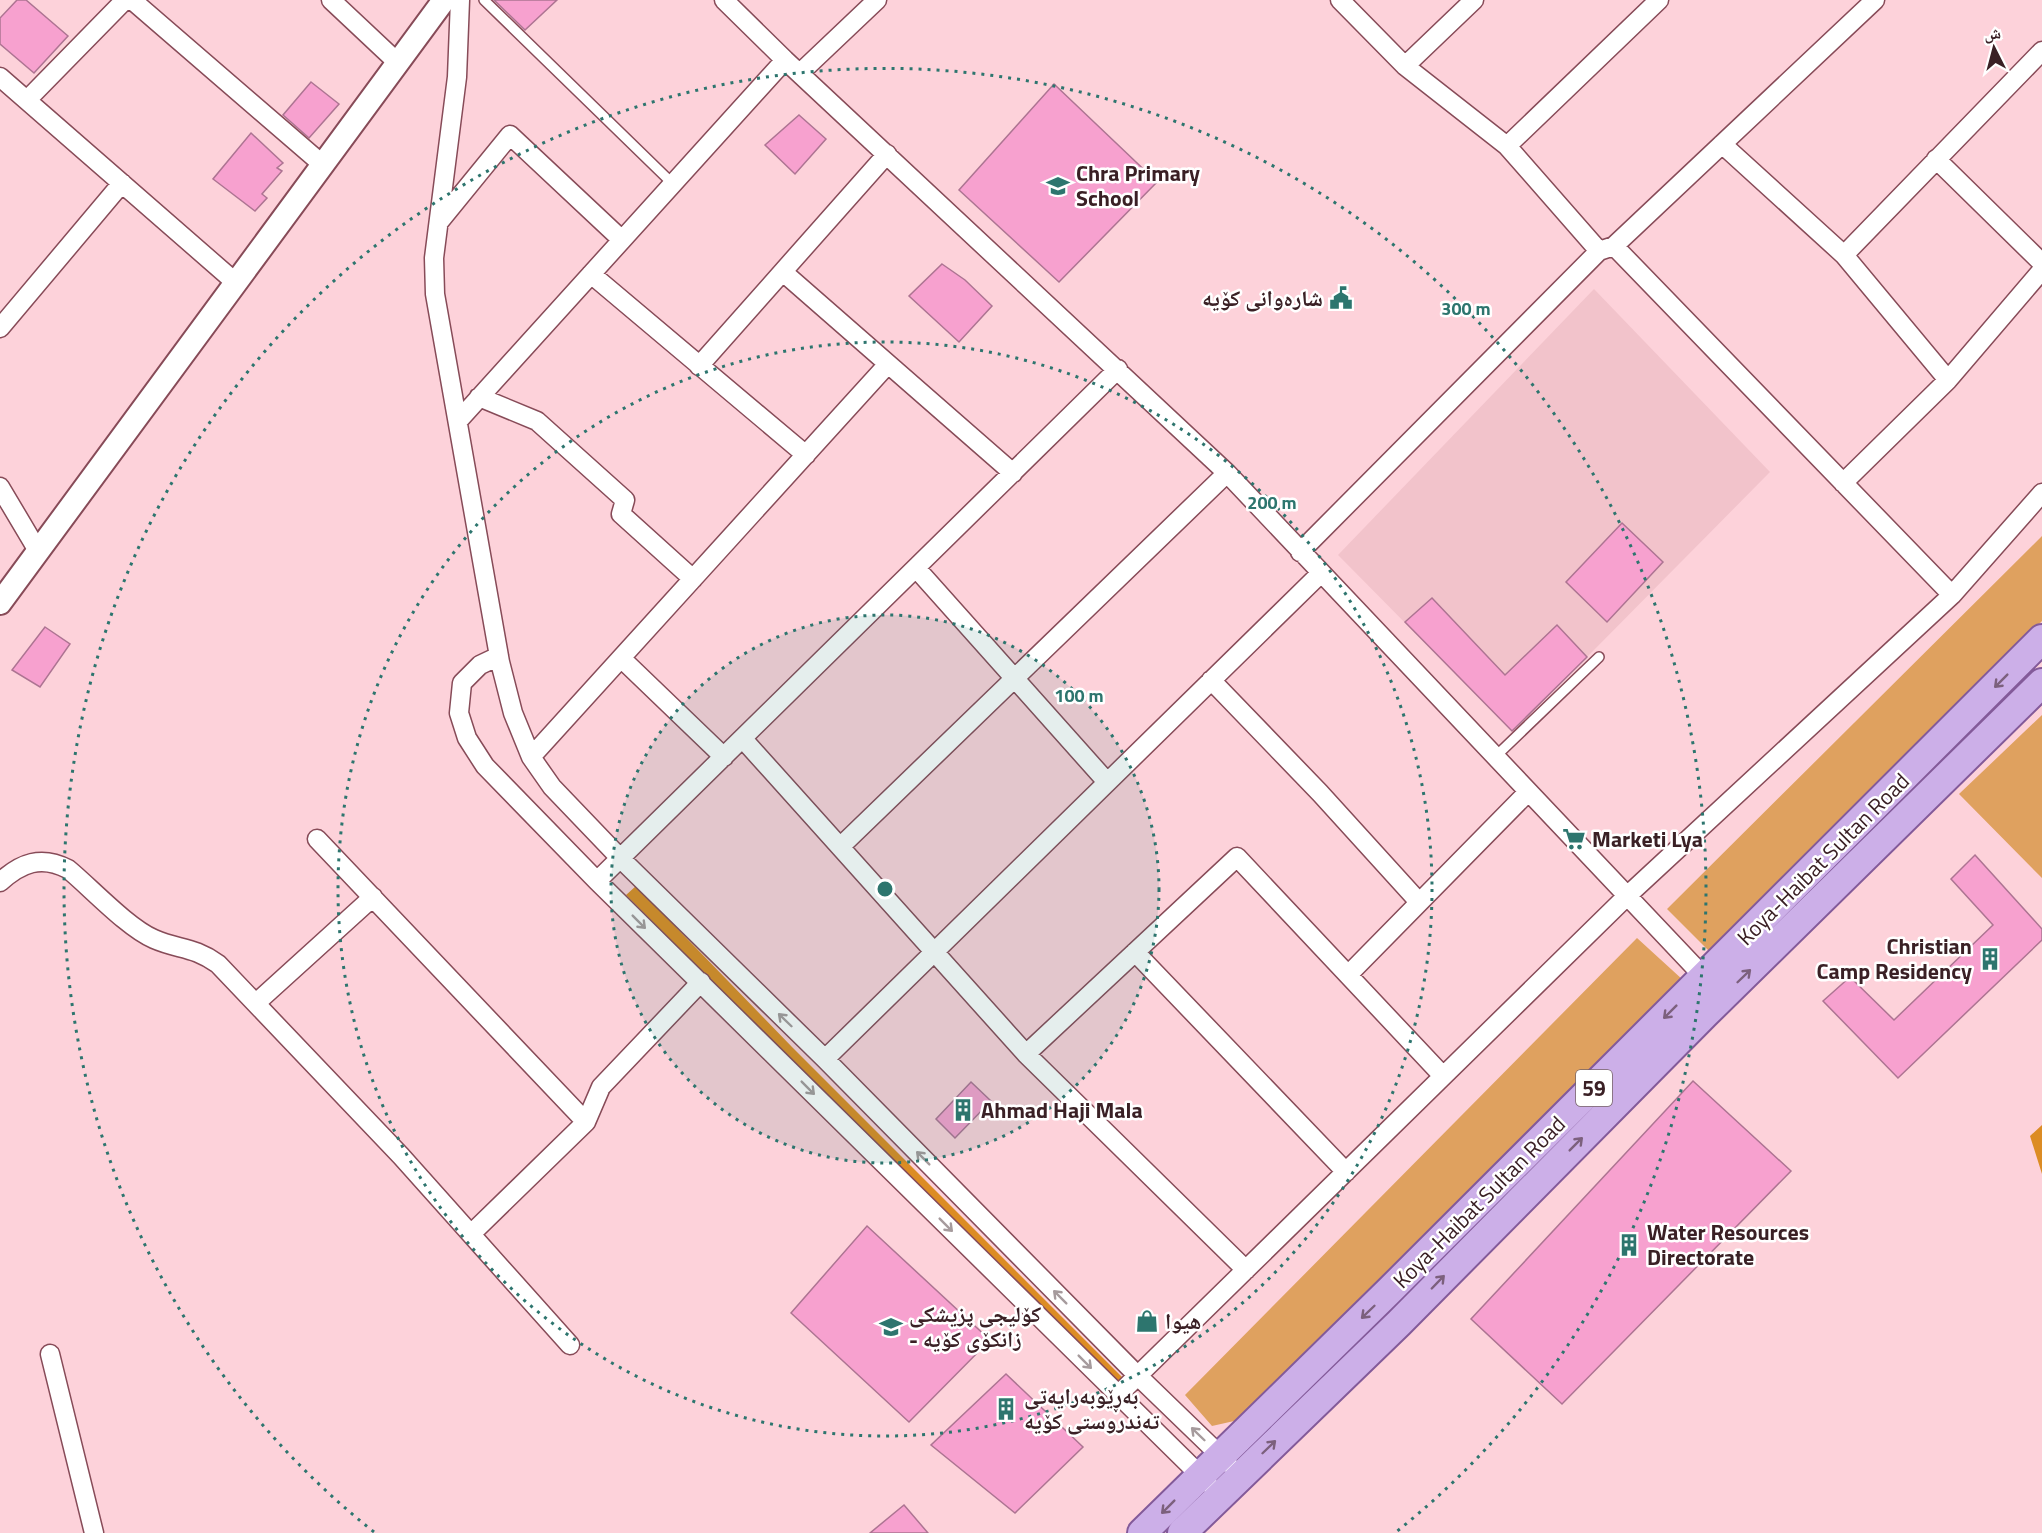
<svg xmlns="http://www.w3.org/2000/svg" width="2042" height="1533" viewBox="0 0 2042 1533" font-family="'Titillium Web','Noto Naskh Arabic',sans-serif">
  <style>
    .built { fill: #f2c3cb }
    .green { fill: #dfa15f }
    .forest { fill: #dc8c24 }
    .building { fill: #f7a1cf; stroke: #ad7492; stroke-width: 1.5 }
    .lines { fill: none; stroke-linecap: round; stroke-linejoin: round }
    .service-casing { stroke: #874b58; stroke-width: 12 }
    .minor-casing { stroke: #874b58; stroke-width: 21 }
    .tertiary-casing { stroke: #874b58; stroke-width: 26 }
    .primary-casing { stroke: #835a99; stroke-width: 32 }
    .service { stroke: #fff; stroke-width: 9 }
    .minor { stroke: #fff; stroke-width: 18 }
    .tertiary { stroke: #fff; stroke-width: 22 }
    .primary { stroke: #ccafe8; stroke-width: 28 }
    .oneway { stroke: #7c607d }
    .oneway2 { stroke: #a69b9d }
    .ring { fill: none; stroke: #2d756e; stroke-width: 3; stroke-dasharray: 3 6 }
    .labels { text-anchor: middle; dominant-baseline: central; stroke-width: 5; stroke-linejoin: round; paint-order: stroke }
    .shield { fill: #fff; stroke: #756366; stroke-width: 1.5 }
    .shield-label { font-size: 21px; font-weight: bold; fill: #3a2025 }
    .poi-label { font-size: 22px; font-weight: bold; fill: #3a2025; stroke: #fff; text-anchor: start }
    .street-label { font-size: 22px; fill: #3a2025; stroke: #fff }
    .centre { fill: #2d756e; stroke: #fff; stroke-width: 3 }
    .ring-label { font-size: 18px; text-anchor: middle; font-weight: bold; fill: #2d756e; stroke: #fff; stroke-width: 5; stroke-linejoin: round; paint-order: stroke }
  </style>
  <rect width="100%" height="100%" fill="#fdd2da"/>
  <path class="built" d="M1594,289l176,183 -257,260 -175,-177z"/>
  <path class="green" d="M2042,536v85l-333,330 -42,-42z
    M2042,715v163l-83,-84z
    M1637,938l46,42 -440,439 -31,7 -27,-31z"/>
  <path class="forest" d="M636,886l156,161 334,334 -8,8 -492,-494z
    M2042,1125v49l-12,-38z"/>
  <path class="building" d="M17,0h9l42,36 -34,37 -34,-29v-26z
    M494,0h63l-32,30z
    M311,82l28,22 -30,34 -26,-23z
    M1054,84l103,98 -98,100 -100,-92z
    M799,115l27,24 -31,35 -30,-29z
    M251,133l32,30 -6,5 5,3 -20,23 5,4 -12,13 -42,-32z
    M942,264l23,16 27,26 -33,36 -50,-46z
    M1622,523l41,39 -56,60 -41,-40z
    M1432,598l73,77 52,-50 30,32 -75,74 -107,-109z
    M45,627l25,17 -30,43 -28,-17z
    M1975,855l67,74v11l-144,138 -75,-77 27,-24 44,43 99,-95 -42,-46z
    M1693,1081l98,90 -229,233 -91,-85z
    M971,1082l20,19 -36,37 -19,-19z
    M867,1226l123,114 -81,82 -118,-109z
    M1006,1374l77,73 -68,66 -84,-68z
    M904,1505l24,28h-58z"/>
  <g class="lines">
    <g class="service-casing">
      <path id="service" d="M484,0l189,184
        M1495,757l104,-100"/>
    </g>
    <g class="minor-casing">
      <path id="minor" d="M132,0l190,164
        M331,0l66,62
        M460,0l-3,77 -23,181 1,36 65,368 13,51 18,44 21,30 68,71 205,201 313,317 90,87
        M724,0l61,60 442,413 478,505
        M1340,0l65,66 102,80 92,105 15,-5 338,349
        M1405,66l69,-66
        M800,73l77,-73
        M0,77l235,205
        M27,100l98,-100
        M1722,144l122,111 104,125
        M1507,146l152,-146
        M1936,159l106,104
        M439,222l71,-87 112,105
        M1614,246l261,-246
        M1844,255l198,-204
        M783,272l230,201
        M591,274l215,181
        M0,328l122,-145
        M699,366l188,-212
        M479,397l58,24 88,79 -4,14 72,65
        M459,420l326,-360
        M1843,483l105,-103 94,-110
        M0,487l38,64
        M1300,552l299,-301
        M916,568l191,214
        M499,656l-19,9 -18,18 -3,30 8,25 18,28 112,115 611,602
        M621,658l103,99
        M1211,680l109,113 99,109
        M743,739l283,315 220,216
        M531,757l357,-393
        M317,839l269,283
        M840,847l387,-374
        M597,881l521,-512
        M0,882c21,-19 41,-27 68,-13 23,19 60,59 86,70 25,11 39,7 64,25l183,192 169,189
        M1135,952l211,220
        M1348,975l179,-182
        M256,1003l117,-106
        M1026,1054l211,-197 206,219
        M825,1059l495,-485
        M471,1234l115,-112 15,-35 100,-105
        M50,1354l44,179
        M1118,1395l509,-499 325,-301 90,-102"/>
    </g>
    <g class="tertiary-casing">
      <path id="tertiary" d="M0,603l444,-603"/>
    </g>
    <g class="primary-casing">
      <path id="primary" d="M1142,1533l247,-242 653,-652
        M1182,1533l217,-210 306,-309 337,-331"/>
    </g>
    <use href="#service" class="service"/>
    <use href="#minor" class="minor"/>
    <use href="#tertiary" class="tertiary"/>
    <use href="#primary" class="primary"/>
  </g>
  <defs><path id="oneway-shaft" d="M-6 0H5M1.5-3L5.5 0L1.5 3" fill="none" stroke-width="1.6" stroke-linecap="round" stroke-linejoin="round" transform="scale(1.5)"/></defs>
  <g class="oneway">
    <use href="#oneway-shaft" transform="translate(2001 681) rotate(135)"/>
    <use href="#oneway-shaft" transform="translate(1744 976) rotate(-44)"/>
    <use href="#oneway-shaft" transform="translate(1670 1012) rotate(135)"/>
    <use href="#oneway-shaft" transform="translate(1576 1144) rotate(-45)"/>
    <use href="#oneway-shaft" transform="translate(1438 1282) rotate(-46)"/>
    <use href="#oneway-shaft" transform="translate(1368 1312) rotate(136)"/>
    <use href="#oneway-shaft" transform="translate(1269 1447) rotate(-44)"/>
    <use href="#oneway-shaft" transform="translate(1168 1507) rotate(135)"/>
  </g>
  <g class="oneway2">
    <use href="#oneway-shaft" transform="translate(639 922) rotate(45)"/>
    <use href="#oneway-shaft" transform="translate(785 1020) rotate(-136)"/>
    <use href="#oneway-shaft" transform="translate(808 1088) rotate(45)"/>
    <use href="#oneway-shaft" transform="translate(923 1158) rotate(-135)"/>
    <use href="#oneway-shaft" transform="translate(946 1225) rotate(45)"/>
    <use href="#oneway-shaft" transform="translate(1060 1297) rotate(-135)"/>
    <use href="#oneway-shaft" transform="translate(1085 1362) rotate(45)"/>
    <use href="#oneway-shaft" transform="translate(1198 1434) rotate(-136)"/>
  </g>
  <circle cx="885" cy="889" r="274" fill="#2d756e" fill-opacity=".12"/>
  <g class="ring">
    <circle cx="885" cy="889" r="274"/>
    <circle cx="885" cy="889" r="547"/>
    <path d="M374 1532A821 821 0 1 1 1396 1532"/>
  </g>
  <defs>
    <g id="school-bare" transform="scale(1.8)"><path d="M0-5L7-2L0 1L-7-2ZM-4 1L0 2.5L4 1V4Q0 6-4 4Z" fill="#2d756e" stroke="#fff" stroke-width="2.5" paint-order="stroke"/></g>
    <g id="civic-bare" transform="scale(1.8)"><path d="M-.6-6.5H3V-4.5H.6V-3L4-1V1h2V6H-6V1h2V-1L-.6-3ZM-1.2 2.5V6h2.4V2.5Z" fill="#2d756e" stroke="#fff" stroke-width="2.5" paint-order="stroke"/></g>
    <g id="supermarket-bare" transform="scale(1.8)"><path d="M-6-5.5h2.5l.6 2H6L4.5 2H-2.5L-4.4-4H-6ZM-1.5 3.2a1.3 1.3 0 1 0 .1 0ZM3 3.2a1.3 1.3 0 1 0 .1 0Z" fill="#2d756e" stroke="#fff" stroke-width="2.5" paint-order="stroke"/></g>
    <g id="building-bare" transform="scale(1.8)"><path d="M-4-6H4V6H1V3H-1V6H-4ZM-2.5-4.3h1.7v1.8h-1.7ZM.8-4.3h1.7v1.8H.8ZM-2.5-1h1.7V.8h-1.7ZM.8-1h1.7V.8H.8Z" fill="#2d756e" stroke="#fff" stroke-width="2.5" paint-order="stroke"/></g>
    <g id="shop-bare" transform="scale(1.8)"><path d="M-5-2.5h2.3a2.7 3.5 0 0 1 5.4 0H5L5.5 6h-11ZM-1.5-2.5h3a1.5 2.3 0 0 0-3 0Z" fill="#2d756e" stroke="#fff" stroke-width="2.5" paint-order="stroke"/></g>
    <g id="university-bare" transform="scale(1.8)"><path d="M0-5L7-2L0 1L-7-2ZM-4 1L0 2.5L4 1V4Q0 6-4 4Z" fill="#2d756e" stroke="#fff" stroke-width="2.5" paint-order="stroke"/></g>
  </defs>
  <g fill-rule="evenodd">
    <use href="#school-bare" x="1058" y="186"/>
    <use href="#civic-bare" x="1341" y="298"/>
    <use href="#supermarket-bare" x="1574" y="839"/>
    <use href="#building-bare" x="1990" y="959"/>
    <use href="#building-bare" x="963" y="1110"/>
    <use href="#building-bare" x="1629" y="1245"/>
    <use href="#shop-bare" x="1147" y="1321"/>
    <use href="#university-bare" x="891" y="1327"/>
    <use href="#building-bare" x="1006" y="1409"/>
  </g>
  <g class="labels">
    <rect class="shield" x="1576" y="1070" width="36" height="36" rx="4.5"/>
    <g class="shield-label">
      <text x="1594" y="1088">59</text>
    </g>
    <g class="poi-label">
      <text x="1076" y="173">Chra Primary<tspan x="1076" dy="25">School</tspan></text>
      <text x="1323" y="298" text-anchor="end">شارەوانی کۆیە</text>
      <text x="1592" y="839">Marketi Lya</text>
      <text x="1972" y="946" text-anchor="end">Christian<tspan x="1972" dy="25">Camp Residency</tspan></text>
      <text x="981" y="1110">Ahmad Haji Mala</text>
      <text x="1647" y="1232">Water Resources<tspan x="1647" dy="25">Directorate</tspan></text>
      <text x="909" y="1314">کۆلیجی پزیشکی<tspan x="909" dy="25">- زانکۆی کۆیە</tspan></text>
      <text x="1165" y="1321">هیوا</text>
      <text x="1024" y="1396">بەڕێوبەرایەتی<tspan x="1024" dy="25">تەندروستی کۆیە</tspan></text>
    </g>
    <g class="street-label">
      <text transform="translate(1823 859) rotate(-45)">Koya-Haibat Sultan Road</text>
      <text transform="translate(1479 1202) rotate(-45)">Koya-Haibat Sultan Road</text>
    </g>
  </g>
  <circle cx="885" cy="889" r="9" class="centre"/>
  <g class="ring-label">
    <text x="1466" y="315">300 m</text>
    <text x="1272" y="509">200 m</text>
    <text x="1079" y="702">100 m</text>
  </g>
  <g transform="translate(1994 48) rotate(354)" stroke="#ffffff" stroke-width="4.5" paint-order="stroke">
  <path d="M0-4.5L10 22L0 15L-10 22Z" fill="#3a2025"/>
  <text y="-9" font-size="16" font-weight="bold" text-anchor="middle" fill="#3a2025">ش</text>
  </g>
</svg>
